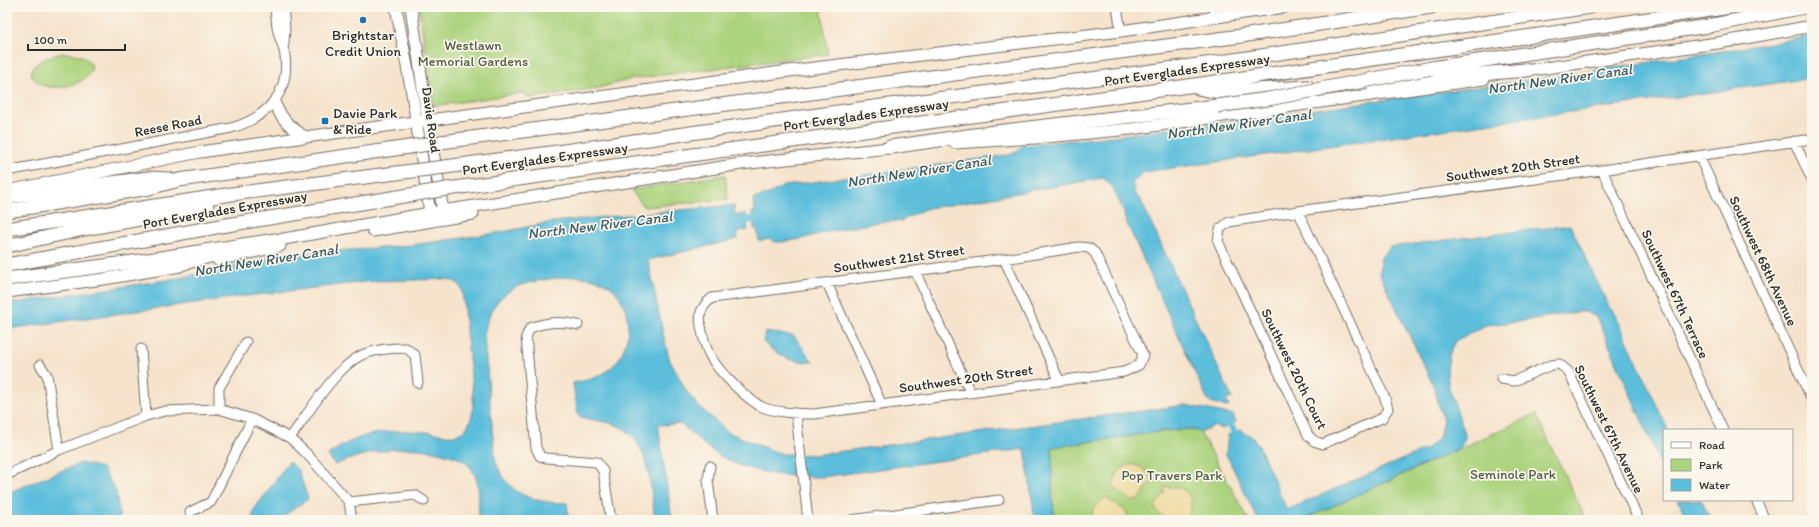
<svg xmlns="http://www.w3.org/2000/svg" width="1819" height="527" viewBox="0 0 1819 527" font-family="Itim,sans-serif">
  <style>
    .green { fill: #acd37e; stroke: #6c7f54 }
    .sand { fill: #eeda9e; stroke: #8c8264 }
    .water { fill: #5cbedb; stroke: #447483 }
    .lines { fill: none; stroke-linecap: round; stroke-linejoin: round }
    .canal { stroke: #5cbedb; stroke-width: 7 }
    .minor-casing { stroke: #726b63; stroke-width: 11 }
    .major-casing { stroke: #726b63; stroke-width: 13 }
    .highway-casing { stroke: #726b63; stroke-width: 15 }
    .minor { stroke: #fff; stroke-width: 9 }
    .major { stroke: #fff; stroke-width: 11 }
    .highway { stroke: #fff; stroke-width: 13 }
    .highway-bridge-casing { stroke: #726b63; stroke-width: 15; stroke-linecap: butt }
    .highway-bridge { stroke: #fff; stroke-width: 13 }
    .poi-dot { fill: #1f6fb2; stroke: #fbf7ec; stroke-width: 1.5 }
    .labels { text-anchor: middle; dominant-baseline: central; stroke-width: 3.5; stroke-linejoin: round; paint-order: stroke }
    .poi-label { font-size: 14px; fill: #2b2b2b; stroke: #fbf7ec }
    .park-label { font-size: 14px; fill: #525d44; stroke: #fbf7ec }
    .street-label { font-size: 14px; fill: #2b2b2b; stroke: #fbf7ec }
    .water-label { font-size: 15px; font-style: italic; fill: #3c5e69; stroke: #fbf7ec }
  </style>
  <rect width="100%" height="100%" fill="#fbf7ec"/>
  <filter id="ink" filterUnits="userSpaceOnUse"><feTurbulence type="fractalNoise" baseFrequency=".025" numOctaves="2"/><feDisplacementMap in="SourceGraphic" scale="8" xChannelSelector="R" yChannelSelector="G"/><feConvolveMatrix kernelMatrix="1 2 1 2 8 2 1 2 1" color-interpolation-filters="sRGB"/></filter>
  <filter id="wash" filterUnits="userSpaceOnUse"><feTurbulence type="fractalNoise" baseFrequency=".012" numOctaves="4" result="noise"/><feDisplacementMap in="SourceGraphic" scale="16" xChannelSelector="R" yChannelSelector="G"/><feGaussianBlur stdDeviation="0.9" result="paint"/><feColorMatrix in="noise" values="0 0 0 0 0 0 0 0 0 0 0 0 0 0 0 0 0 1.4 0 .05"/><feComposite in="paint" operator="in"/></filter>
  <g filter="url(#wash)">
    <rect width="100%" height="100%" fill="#f6e3cc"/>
    <path class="green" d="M419,7h402l7,47 -197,25 -33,9 -68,10 -7,-5 -90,13z
      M63,53c12,1 24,1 29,14 -3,19 -42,26 -55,15 -19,-16 15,-27 26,-29z
      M725,175l3,24 -84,8 -13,-17z
      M1536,414l50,106h-284z
      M1190,429l10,3 49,88h-194l-3,-22v-51l114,-16z"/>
    <path class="sand" d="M1129,465c14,-1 16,6 24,15l-14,20 -7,1 -20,-14c5,-10 4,-18 17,-22z
      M1166,486c5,3 11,1 16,3 13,7 11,23 2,31 -13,0 -25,0 -29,-14l10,-15 -2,-1z
      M1105,497l21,14 2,7 -2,2h-35l2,-11z"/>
    <path class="water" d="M1812,36v42l-668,94 -12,10 3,13 5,4 92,199 -6,2 3,6 -3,1 -18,-6 -84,-184 1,-3 -12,-26 -10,-10 -179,31 -23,12 -22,1 -52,10 -26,7 -20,3h-6l-5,-3 -11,2 -2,-12h-3l-2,-17h3l-2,-13 16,-5 15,-8 225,-31 7,-3 7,-7c108,-9 215,-25 322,-40 156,-21 312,-42 467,-69z
      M734,205l1,10 11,-1 2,16 -11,1 1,8 -90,21 17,83 5,18 17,31 11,14 30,26 18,8 35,14 33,1 371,-50 48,10 3,7 -14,7 -8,-3 -14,6 -10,-3 -25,2 -113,16v51l3,22h-20l-10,-71 -203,28c-37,0 -79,-4 -111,-27 -10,-8 -20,-17 -30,-26l-23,1 14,95h-17c-5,-33 -4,-87 -45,-97 -7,-2 -28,-4 -32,-8l-5,-32c11,-2 25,-5 34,-12 26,-18 28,-62 5,-83 -7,-6 -19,-10 -28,-11 -13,-2 -46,3 -60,7 -8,2 -17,8 -23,14 -11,10 -15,24 -17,38l11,123c11,36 38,44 72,44l2,17 -62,-1 -29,1c1,-16 3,-40 -8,-53 -6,-8 -16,-11 -24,-13 -36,-11 -77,-4 -111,11l-7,-10c31,-23 61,-26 99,-23 10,0 21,6 31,2 14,-6 16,-24 15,-37l-11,-107 -4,-7 -11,-4 -74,2 -135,16 -231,32v-25l173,-26 100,-23 125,-9 98,-14 49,-10z
      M1570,225l39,82 6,7 53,116h-4v42l-64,-148 -5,-8 -12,-5 -68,11 -29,3 -31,16 -6,14 -2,16 1,14 17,49v4l-5,10 -158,72h-44l-32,-66 2,-19 13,-5 3,3 6,2 8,9 29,66 139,-61 13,-11 4,-18 -9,-33 -55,-115 2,-15 9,-10z
      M765,332l29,4 19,26c-23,0 -33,-5 -50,-20z
      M289,462l9,8 10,29 -30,21h-25v-9z
      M81,463l21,5 14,23 4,29 -101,-1 -12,-7v-19z
      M1678,500h23l10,20h-24z"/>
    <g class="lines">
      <path class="canal" d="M738,222l25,-5
        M1225,422h4l9,18"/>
    </g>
  </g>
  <g filter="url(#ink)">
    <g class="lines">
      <g class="minor-casing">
        <path id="minor" d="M283,7l2,22 -1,15
          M1117,7l4,24
          M1214,7l1,11
          M1794,141l18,39
          M1699,156l113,244
          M1602,170l121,260
          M7,171l224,-43c35,-10 59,-34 54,-72 -1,-9 -5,-16 -7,-24 -2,-8 -2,-17 -3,-25
          M1298,211l87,187 3,11 -6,9 -59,26 -9,-3 -6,-6 -90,-194 2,-12 9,-7 69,-11 304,-41 210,-31
          M1079,247l10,1 6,5 48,102 -4,10 -15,7 -310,42c-13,0 -43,-2 -54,-8 -16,-10 -38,-31 -48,-47 -6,-8 -14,-37 -11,-47 2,-6 6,-10 11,-14l292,-39z
          M1004,259l55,121
          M915,271l55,121
          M827,283l55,122
          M578,325c-16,-4 -32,-3 -48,3l-4,9 10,111 4,8 6,2 51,4 6,9 8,49
          M141,349l5,67
          M40,365l7,10 12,75
          M1501,379l13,2 37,-16 8,-1 9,7 71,149
          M219,409v-21l27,-46
          M796,414l12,106
          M290,438c18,-24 48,-76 77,-85 12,-4 26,-5 39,-5l9,7 3,28
          M710,466l-2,14 5,40
          M7,475l52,-25 87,-34 19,-5 54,-2 33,10 38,19 17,16 42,48 3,18
          M1756,500l9,20
          M349,502l66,-7 9,6
          M190,512l21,-10 41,-83
          M851,520l148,-20"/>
      </g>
      <g class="major-casing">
        <path id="major" d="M396,7l16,86 18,120
          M411,7l15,102 17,102
          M1518,72l206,-30 88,-16
          M274,102c8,18 15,24 31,35
          M955,143l81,-5 95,-9 353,-50
          M7,191l193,-39 105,-15 484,-66 332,-40 164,-24
          M373,231l100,-17
          M267,242l163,-29 311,-49 157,-17
          M218,260l62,-14
          M173,267l52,-14
          M7,292l97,-13 76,-13"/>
      </g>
      <g class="highway-casing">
        <path id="highway" d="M1432,68l276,-42 96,-19
          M1371,84l154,-14
          M1198,88l22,4 88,-5
          M441,142l800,-106 190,-29
          M890,147l105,-15 222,-26
          M445,167l105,-14 309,-44 347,-45 384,-57
          M447,189l741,-103 543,-79
          M7,197l142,-19 20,1
          M7,211l142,-23 30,-8 230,-33
          M7,229l225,-35 180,-23
          M7,246l77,-17 123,-22
          M7,265l214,-39 195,-32
          M7,279l141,-19 127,-20"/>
      </g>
      <use href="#minor" class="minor"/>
      <use href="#major" class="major"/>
      <use href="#highway" class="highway"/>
      <g class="highway-bridge-casing">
        <path id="highway-bridge" d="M1217,106l51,-7 164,-31
          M409,147l32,-5
          M412,171l33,-4
          M416,194l31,-5"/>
      </g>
      <use href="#highway-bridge" class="highway-bridge"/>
    </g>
  </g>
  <g class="poi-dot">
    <circle cx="363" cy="20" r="4"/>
    <rect x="321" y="117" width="8" height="8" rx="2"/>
  </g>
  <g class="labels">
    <g class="poi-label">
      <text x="363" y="35">Brightstar<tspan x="363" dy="16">Credit Union</tspan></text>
      <text x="333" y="113" text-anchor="start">Davie Park<tspan x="333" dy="16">&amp; Ride</tspan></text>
    </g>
    <g class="park-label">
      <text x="473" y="45">Westlawn<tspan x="473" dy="16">Memorial Gardens</tspan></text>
      <text x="1513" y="474">Seminole Park</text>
      <text x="1172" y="475">Pop Travers Park</text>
    </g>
    <g class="street-label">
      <text transform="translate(1187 70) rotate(-8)">Port Everglades Expressway</text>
      <text transform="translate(866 115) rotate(-8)">Port Everglades Expressway</text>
      <text transform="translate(431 120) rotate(82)">Davie Road</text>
      <text transform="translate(168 126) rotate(-11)">Reese Road</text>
      <text transform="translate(545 159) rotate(-8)">Port Everglades Expressway</text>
      <text transform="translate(1513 168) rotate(-8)">Southwest 20th Street</text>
      <text transform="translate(225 210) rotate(-10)">Port Everglades Expressway</text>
      <text transform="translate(899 259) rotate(-8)">Southwest 21st Street</text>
      <text transform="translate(1763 261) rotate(65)">Southwest 68th Avenue</text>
      <text transform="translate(1675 294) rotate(65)">Southwest 67th Terrace</text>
      <text transform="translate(1294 369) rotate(64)">Southwest 20th Court</text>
      <text transform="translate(966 379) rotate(-8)">Southwest 20th Street</text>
      <text transform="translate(1609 429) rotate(64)">Southwest 67th Avenue</text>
    </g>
    <g class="water-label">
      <text transform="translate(1560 79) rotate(-8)">North New River Canal</text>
      <text transform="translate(1239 124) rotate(-8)">North New River Canal</text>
      <text transform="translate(919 171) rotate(-9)">North New River Canal</text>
      <text transform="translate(600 225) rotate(-7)">North New River Canal</text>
      <text transform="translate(266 260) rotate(-9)">North New River Canal</text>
    </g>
  </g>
  <rect width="1819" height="527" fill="none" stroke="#fbf7ec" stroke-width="24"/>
  <rect x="1663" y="429" width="130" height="72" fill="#fbf7ec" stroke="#a8a59f"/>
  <rect x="1671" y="442" width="20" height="6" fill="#ffffff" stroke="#a8a59f"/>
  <text x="1699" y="449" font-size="12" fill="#2b2b2b">Road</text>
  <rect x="1671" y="459" width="20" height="12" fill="#acd37e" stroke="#a8a59f"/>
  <text x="1699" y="469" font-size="12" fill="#2b2b2b">Park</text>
  <rect x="1671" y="479" width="20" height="12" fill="#5cbedb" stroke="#a8a59f"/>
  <text x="1699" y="489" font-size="12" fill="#2b2b2b">Water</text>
  <path d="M28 44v6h97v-6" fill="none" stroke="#2b2b2b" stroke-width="2"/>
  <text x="34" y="44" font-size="12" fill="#2b2b2b" stroke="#fbf7ec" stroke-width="3" paint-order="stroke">100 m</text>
</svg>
